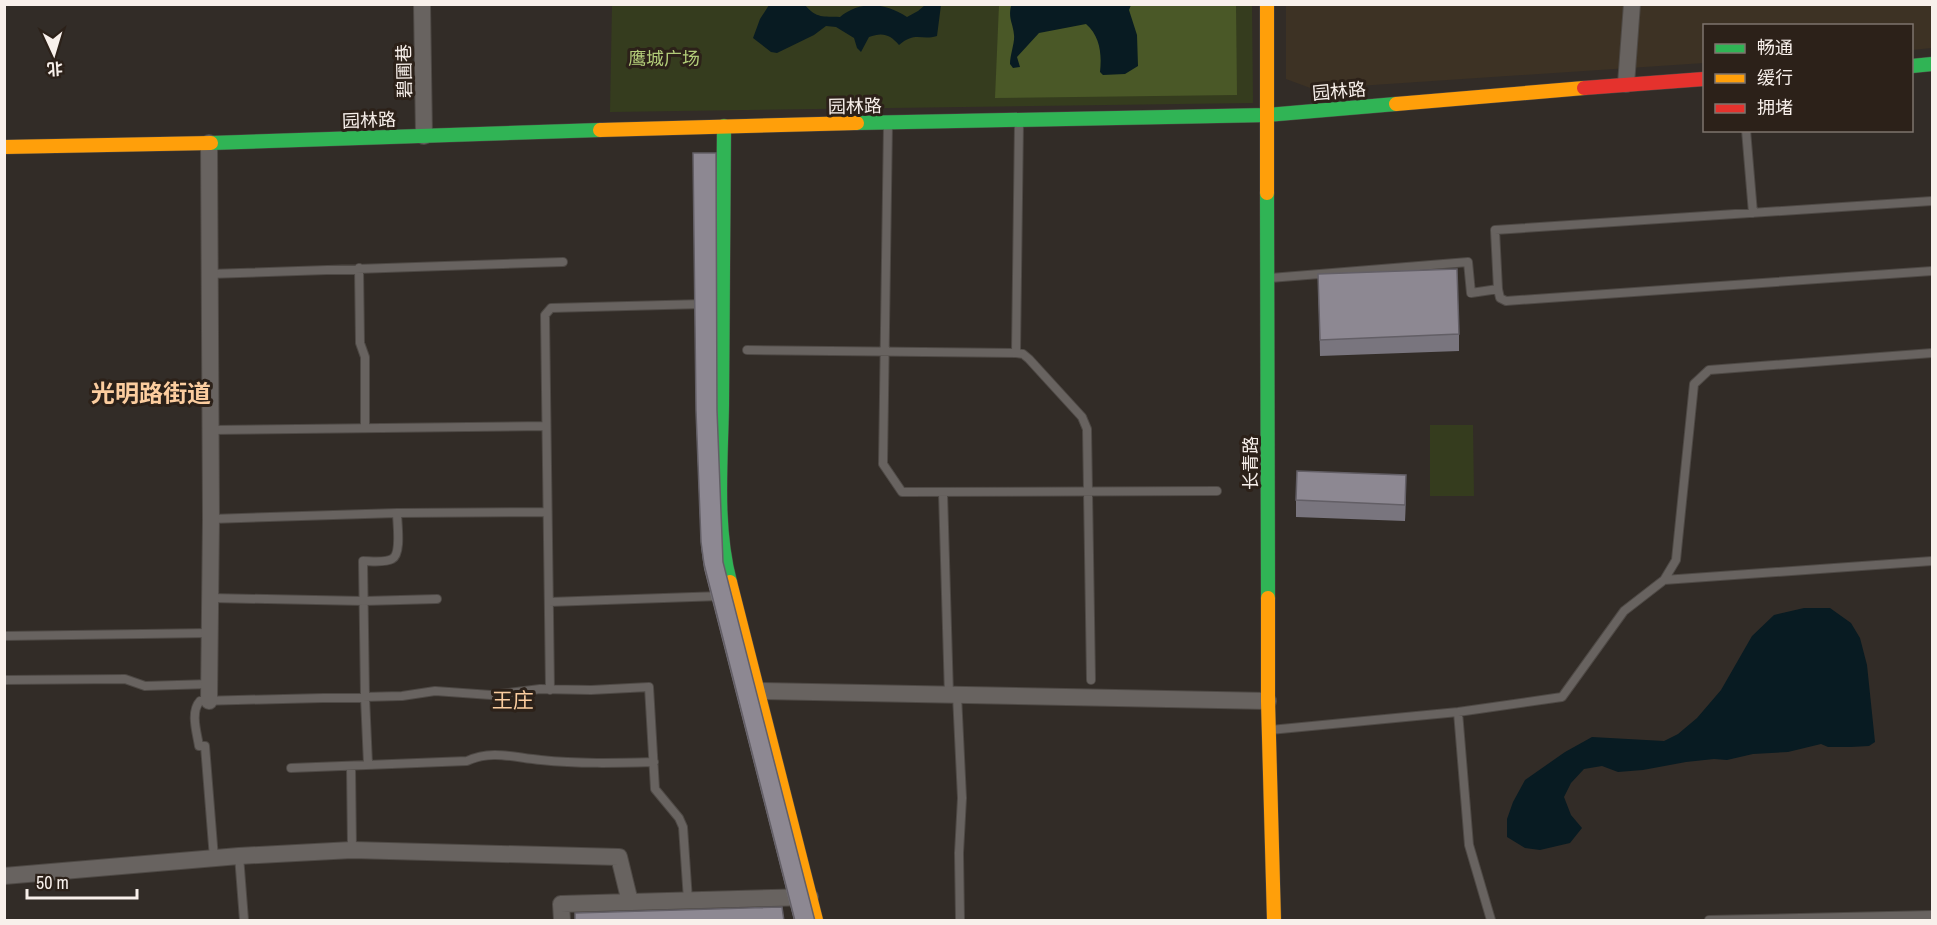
<svg xmlns="http://www.w3.org/2000/svg" width="1937" height="925" viewBox="0 0 1937 925" font-family="'Archivo Narrow','Noto Sans SC',sans-serif">
  <style>
    .commercial { fill: #3d3224 }
    .green { fill: #353c1e }
    .forest { fill: #4a5827 }
    .water { fill: #081b22 }
    .lines { fill: none; stroke-linecap: round; stroke-linejoin: round }
    .lane-casing { stroke: #4e4945; stroke-width: 10 }
    .street-casing { stroke: #4e4945; stroke-width: 18 }
    .fast-casing { stroke: #4e4945; stroke-width: 15 }
    .slow-casing { stroke: #4e4945; stroke-width: 15 }
    .jam-casing { stroke: #4e4945; stroke-width: 15 }
    .lane { stroke: #686360; stroke-width: 8 }
    .street { stroke: #686360; stroke-width: 16 }
    .fast { stroke: #30b455; stroke-width: 14 }
    .slow { stroke: #ff9f0a; stroke-width: 14 }
    .jam { stroke: #e5322d; stroke-width: 14 }
    .wall { fill: #79757e }
    .shaded-wall { fill: #635f66 }
    .building { fill: #8d8892; stroke: #635f66; stroke-width: 1.5 }
    .labels { text-anchor: middle; dominant-baseline: central; stroke-width: 6; stroke-linejoin: round; paint-order: stroke }
    .park-label { font-size: 18px; fill: #b2cc79; stroke: #2c2119 }
    .street-label { font-size: 18px; fill: #f8f0eb; stroke: #2c2119 }
    .quarter-label { font-size: 21px; fill: #fccd9f; stroke: #2c2119 }
    .district-label { font-size: 24px; font-weight: bold; fill: #fccd9f; stroke: #2c2119 }
  </style>
  <rect width="100%" height="100%" fill="#322c27"/>
  <path class="commercial" d="M1286,5h646v43l-20,2v-24h-208v37l-391,26 -27,-10z"/>
  <path class="green" d="M612,5h640l1,98 -643,9z
    M1430,425h43l1,71h-44z"/>
  <path class="forest" d="M999,5h237l1,90 -242,3z"/>
  <path class="water" d="M769,5h36c12,14 18,11 35,12 21,-17 45,-14 67,0l11,-6 7,-6h16l-4,31c-16,5 -21,-5 -38,9 -9,-11 -17,-13 -30,-8l-8,15 -4,-4 -3,-10 -18,-11 -10,-1 -12,9 -37,18 -6,-1 -18,-14 7,-19z
    M1014,5h117l-2,5 8,25 1,31 -13,8 -22,1 -3,-3c2,-18 0,-36 -14,-48l-47,9 -22,24 3,10 -7,1 -3,-4c0,-9 5,-22 4,-29 -1,-12 -6,-16 -3,-29z
    M1804,608h26l21,15 9,15 7,27 8,77 -6,4 -18,1h-23l-7,-3 -33,8 -35,2 -26,6 -13,-1 -28,3 -43,8 -25,2 -16,-6 -18,3 -13,14 -7,14 7,18 11,13 -12,15 -30,7 -15,-2 -18,-11v-18l6,-17 12,-22 40,-28 27,-15 72,4 14,-7 19,-16 24,-28 31,-54 22,-21z"/>
  <g class="lines">
    <g class="lane-casing">
      <path id="lane" d="M888,124l-5,340 19,28 315,-1
        M1746,130l7,83
        M359,268l1,75 5,14v71
        M209,274l354,-12
        M1270,278l198,-16 3,31 27,-4 -3,-59 437,-29
        M1498,289l2,9 6,3 426,-30
        M747,350l269,3 7,1 6,5 53,58 5,12 4,251
        M1016,353l3,-231
        M210,430l336,-4
        M943,493l6,202
        M211,519l186,-6 150,-1
        M1664,580l268,-19
        M211,598l153,3 73,-2
        M549,602l172,-6
        M4,636l206,-3
        M4,680l121,-1 20,7 65,-2
        M550,690l-5,-375 6,-7 152,-4
        M957,695l5,103 -3,55 1,67
        M1458,712l11,133 22,75
        M1270,730l188,-18 104,-15 62,-86 40,-31 12,-20 18,-176 15,-14 223,-17
        M368,764l-3,-67 -2,-136c8,0 22,2 29,-2 10,-5 5,-36 5,-46
        M351,767l1,83
        M291,768l176,-7c25,-12 48,-3 74,-1 37,4 75,3 113,2
        M239,856l5,64
        M214,858l-9,-112h-6c-2,-13 -9,-34 1,-45l202,-5 33,-5 56,4 49,-6 51,1 58,-3 6,102 24,29 4,9 5,73
        M1709,920l223,-5"/>
    </g>
    <g class="street-casing">
      <path id="street" d="M422,4l2,132
        M1626,84l6,-80
        M209,143l2,376 -2,182
        M758,691l510,10
        M4,876l235,-20 113,-6 267,7 11,45
        M562,920l-1,-16 249,-7"/>
    </g>
    <g class="fast-casing">
      <path id="fast" d="M1912,66l20,-2
        M857,123l411,-8 128,-11
        M724,126c-1,93 -2,186 -2,279 -1,58 -7,121 8,177
        M211,143l389,-13
        M1267,193l1,405"/>
    </g>
    <g class="slow-casing">
      <path id="slow" d="M1267,4v189
        M1396,104l188,-16
        M600,130l257,-7
        M4,147l207,-4
        M730,582l86,338
        M1268,598v103l6,219"/>
    </g>
    <g class="jam-casing">
      <path id="jam" d="M1584,88l120,-9"/>
    </g>
    <use href="#lane" class="lane"/>
    <use href="#street" class="street"/>
    <use href="#fast" class="fast"/>
    <use href="#slow" class="slow"/>
    <use href="#jam" class="jam"/>
  </g>
  <path class="wall" d="M1318,274l141,60v17l-139,5z
    M717,410l6,152 92,359h-21l-90,-352 -3,-22 -5,-132z
    M1406,492l-1,29 -109,-4v-17z"/>
  <path class="shaded-wall" d="M1406,475v17l-1,29v-16z"/>
  <path class="building" d="M693,153h23l1,257 6,152 92,359h-20l-91,-357 -3,-22 -5,-131z
    M1457,269l2,65 -139,6 -2,-66z
    M1297,471l109,4 -1,30 -109,-5z
    M782,907l2,14h-209v-8z"/>
  <g class="labels">
    <g class="park-label">
      <text x="664" y="58">鹰城广场</text>
    </g>
    <g class="street-label">
      <text transform="translate(404 71) rotate(-91)">碧圃巷</text>
      <text transform="translate(1339 91) rotate(-5)">园林路</text>
      <text transform="translate(855 106) rotate(-1)">园林路</text>
      <text transform="translate(369 120) rotate(-2)">园林路</text>
      <text transform="translate(1250 463) rotate(-90)">长青路</text>
    </g>
    <g class="quarter-label">
      <text x="513" y="700">王庄</text>
    </g>
    <g class="district-label">
      <text x="151" y="393">光明路街道</text>
    </g>
  </g>
  <rect width="1937" height="925" fill="none" stroke="#f8f0eb" stroke-width="12"/>
  <rect x="1703" y="24" width="210" height="108" fill="#2c2119" stroke="#7e746d" stroke-width="1.5"/>
  <rect x="1715" y="44" width="30" height="9" fill="#30b455" stroke="#7e746d" stroke-width="1.5"/>
  <text x="1757" y="54" font-size="18" fill="#f8f0eb">畅通</text>
  <rect x="1715" y="74" width="30" height="9" fill="#ff9f0a" stroke="#7e746d" stroke-width="1.5"/>
  <text x="1757" y="84" font-size="18" fill="#f8f0eb">缓行</text>
  <rect x="1715" y="104" width="30" height="9" fill="#e5322d" stroke="#7e746d" stroke-width="1.5"/>
  <text x="1757" y="114" font-size="18" fill="#f8f0eb">拥堵</text>
  <g transform="translate(54 54) rotate(176)" stroke="#2c2119" stroke-width="4.5" paint-order="stroke">
  <path d="M0-4.5L10 22L0 15L-10 22Z" fill="#f8f0eb"/>
  <text y="-9" font-size="16" font-weight="bold" text-anchor="middle" fill="#f8f0eb">北</text>
  </g>
  <path d="M27 889v9h110v-9" fill="none" stroke="#f8f0eb" stroke-width="3"/>
  <text x="36" y="889" font-size="18" fill="#f8f0eb" stroke="#2c2119" stroke-width="4.5" paint-order="stroke">50 m</text>
</svg>
